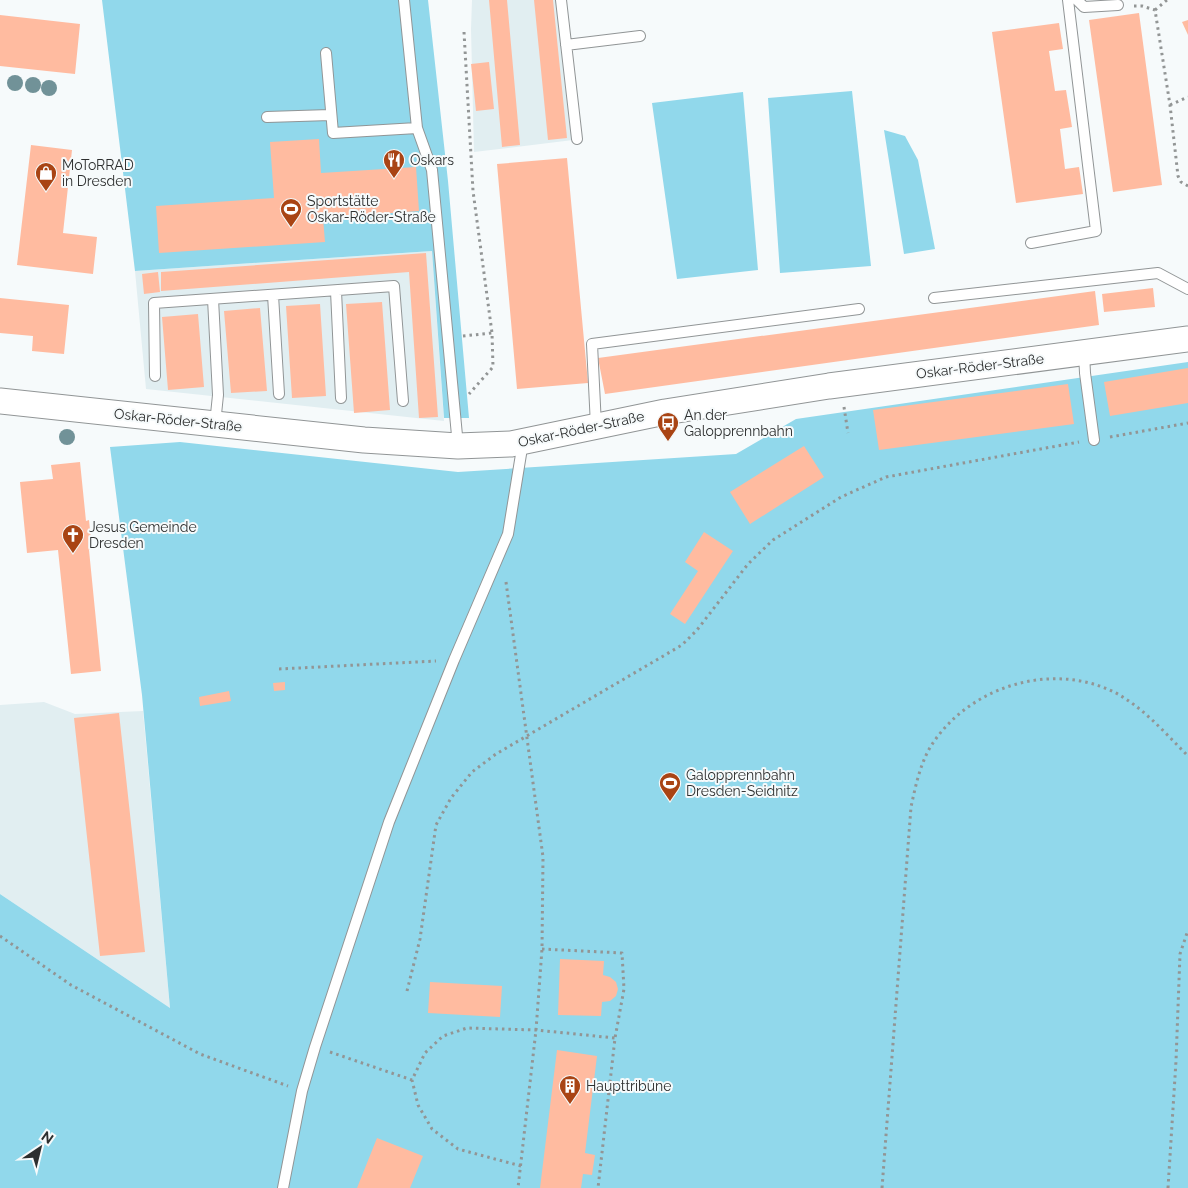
<svg xmlns="http://www.w3.org/2000/svg" width="1188" height="1188" viewBox="0 0 1188 1188" font-family="Raleway,sans-serif">
  <style>
    .built { fill: #e1eef1 }
    .green { fill: #91d8eb }
    .building { fill: #ffbba0 }
    .lines { fill: none; stroke-linecap: round; stroke-linejoin: round }
    .service-casing { stroke: #919596; stroke-width: 12 }
    .tertiary-casing { stroke: #919596; stroke-width: 27 }
    .path { stroke: #929595; stroke-width: 3; stroke-dasharray: 2.5 4; stroke-linecap: butt }
    .service { stroke: #fff; stroke-width: 10 }
    .tertiary { stroke: #fff; stroke-width: 25 }
    .tree { fill: #719298 }
    .labels { text-anchor: middle; dominant-baseline: central; stroke-width: 4; stroke-linejoin: round; paint-order: stroke }
    .poi-label { font-size: 14px; fill: #2d2f2f; stroke: #f6fafb; text-anchor: start }
    .street-label { font-size: 14px; fill: #2d2f2f; stroke: #f6fafb }
  </style>
  <rect width="100%" height="100%" fill="#f6fafb"/>
  <path class="built" d="M472,0h84l17,140 -99,12 -3,-123z
    M432,251l12,170 -298,-32 -11,-118z
    M44,702l31,12 68,-3 27,297 -170,-114v-189z"/>
  <path class="green" d="M102,0h326l20,181 21,237h-25l-12,-167 -297,20z
    M852,91l19,175 -91,7 -12,-175z
    M743,92l15,178 -81,9 -25,-176z
    M884,130l21,6 13,24 17,89 -31,5z
    M1188,362v826h-1188v-294l170,114 -28,-313 -32,-248 70,-5 278,30 278,-18 60,-35z"/>
  <path class="building" d="M489,0h18l13,145 -18,2z
    M534,0h19l14,138 -19,2z
    M1139,13l23,172 -49,7 -24,-172z
    M0,15l80,9 -5,50 -75,-8z
    M1188,20v15l-6,-13z
    M1059,23l4,26 -14,2 6,40 11,-1 6,37 -12,2 5,40 14,-2 4,27 -67,9 -24,-171z
    M489,62l5,47 -18,2 -5,-47z
    M319,139l2,34 95,-6 3,44 -96,7 2,24 -166,11 -3,-47 118,-8 -4,-56z
    M31,145l41,5 -9,83 34,4 -4,37 -76,-9z
    M567,158l21,225 -71,6 -20,-225z
    M426,253l12,164 -19,1 -10,-146 -248,19v-19z
    M158,272l2,20 -16,2 -2,-20z
    M1153,288l2,19 -51,5 -2,-18z
    M1095,291l4,34 -494,69 -7,-36z
    M0,298l69,7 -5,49 -32,-3 1,-15 -33,-3z
    M382,302l8,108 -36,3 -8,-109z
    M320,304l6,92 -34,2 -6,-92z
    M260,308l7,83 -36,2 -7,-82z
    M198,314l6,73 -36,3 -6,-73z
    M1188,368v35l-78,13 -6,-34z
    M1068,384l6,40 -195,26 -6,-40z
    M804,446l20,31 -74,47 -20,-32z
    M80,462l6,59 3,-1 3,30h-3l12,121 -30,3 -13,-124 -31,3 -7,-71 33,-3 -2,-14z
    M704,532l29,19 -48,73 -15,-10 28,-43 -13,-9z
    M285,682v8l-11,1 -1,-8z
    M229,691l2,10 -31,5 -1,-9z
    M119,713l26,239 -45,4 -26,-238z
    M560,959l44,2 -1,14 7,2 6,5 2,7 -2,7 -6,5 -8,1 -1,14 -43,-1z
    M430,982l72,4 -2,31 -72,-4z
    M557,1050l40,6 -12,97 10,2 -3,20 -9,-1 -2,14h-41z
    M377,1138l46,18 -13,32h-53z"/>
  <g class="lines">
    <g class="service-casing">
      <path id="service" d="M404,0l13,128 15,42 26,276
        M561,0l16,139
        M1077,0l7,7 34,-2
        M566,45l74,-9
        M326,53l7,80 84,-5
        M267,117l63,-2
        M1031,243l65,-12 -28,-231
        M336,291l5,107
        M273,295l6,99
        M934,298l224,-25 30,16
        M213,299l5,96 -3,29
        M1084,353l1,20 9,67
        M155,376l-1,-73 240,-17 9,115
        M596,426l-4,-82 267,-35
        M283,1188l19,-97 13,-44 74,-225 65,-162 54,-126 15,-92"/>
    </g>
    <g class="tertiary-casing">
      <path id="tertiary" d="M0,401l364,39 94,6 53,-2 154,-32 164,-26 359,-47"/>
    </g>
    <path class="path" d="M1134,6h8l13,4 15,95 8,71 3,6 7,4
      M1155,10l12,-10
      M464,32l9,159 19,142 1,34 -24,27
      M1170,105l18,-8
      M463,336l29,-3
      M844,407l4,26
      M1110,437l78,-14
      M506,582l37,275 -1,92 -6,81 -18,158
      M279,669l157,-8
      M0,936l71,49 129,69 88,32
      M542,949l80,4 2,36 -9,49 -17,150
      M407,991l13,-52 16,-114 15,-27 21,-26 24,-18 186,-109 15,-15 51,-66 25,-24 68,-43 45,-20 193,-35
      M330,1052l82,28
      M521,1166l-63,-17 -26,-20 -14,-24 -6,-25 13,-27 18,-17 24,-8 69,2 79,8
      M882,1188l29,-381c5,-23 10,-48 24,-67 39,-55 118,-78 179,-48 29,15 51,41 74,64
      M1168,1188l8,-127 4,-107 8,-24"/>
    <use href="#service" class="service"/>
    <use href="#tertiary" class="tertiary"/>
  </g>
  <g class="tree">
    <circle cx="15" cy="83" r="8"/>
    <circle cx="33" cy="85" r="8"/>
    <circle cx="49" cy="88" r="8"/>
    <circle cx="67" cy="437" r="8"/>
  </g>
  <defs>
    <g id="restaurant-pin" transform="scale(1.125)"><path d="M0 17L-7.5 6A9.5 9.5 0 1 1 7.5 6Z" fill="#a94414" stroke="#f6fafb"/><path d="M-5-6h1v4h1v-4h1v4h1v-4h1v5L-1.5 .5V6h-2V.5L-5-1ZM5-6V6H3V1.5H1.5Q1.5-4 5-6Z" fill="#fff"/></g>
    <g id="shop-pin" transform="scale(1.125)"><path d="M0 17L-7.5 6A9.5 9.5 0 1 1 7.5 6Z" fill="#a94414" stroke="#f6fafb"/><path d="M-5-2.5h2.3a2.7 3.5 0 0 1 5.4 0H5L5.5 6h-11ZM-1.5-2.5h3a1.5 2.3 0 0 0-3 0Z" fill="#fff"/></g>
    <g id="stadium-pin" transform="scale(1.125)"><path d="M0 17L-7.5 6A9.5 9.5 0 1 1 7.5 6Z" fill="#a94414" stroke="#f6fafb"/><path d="M0-5a6.5 5 0 1 0 0 10a6.5 5 0 1 0 0-10ZM-3.5-1.8h7v3.6h-7Z" fill="#fff"/></g>
    <g id="bus-pin" transform="scale(1.125)"><path d="M0 17L-7.5 6A9.5 9.5 0 1 1 7.5 6Z" fill="#a94414" stroke="#f6fafb"/><path d="M-5-6H5V4H4V6H2V4H-2V6H-4V4H-5ZM-3.5-4V0h7V-4ZM-3.5 1.2v1.5H-2V1.2ZM2 1.2v1.5H3.5V1.2Z" fill="#fff"/></g>
    <g id="church-pin" transform="scale(1.125)"><path d="M0 17L-7.5 6A9.5 9.5 0 1 1 7.5 6Z" fill="#a94414" stroke="#f6fafb"/><path d="M-1.2-6h2.4v3.5h3.3v2.4h-3.3V6h-2.4V-.1h-3.3v-2.4h3.3Z" fill="#fff"/></g>
    <g id="building-pin" transform="scale(1.125)"><path d="M0 17L-7.5 6A9.5 9.5 0 1 1 7.5 6Z" fill="#a94414" stroke="#f6fafb"/><path d="M-4-6H4V6H1V3H-1V6H-4ZM-2.5-4.3h1.7v1.8h-1.7ZM.8-4.3h1.7v1.8H.8ZM-2.5-1h1.7V.8h-1.7ZM.8-1h1.7V.8H.8Z" fill="#fff"/></g>
  </defs>
  <g fill-rule="evenodd">
    <use href="#restaurant-pin" x="394" y="160"/>
    <use href="#shop-pin" x="46" y="173"/>
    <use href="#stadium-pin" x="291" y="209"/>
    <use href="#bus-pin" x="668" y="423"/>
    <use href="#church-pin" x="73" y="535"/>
    <use href="#stadium-pin" x="670" y="783"/>
    <use href="#building-pin" x="570" y="1086"/>
  </g>
  <g class="labels">
    <g class="poi-label">
      <text x="410" y="160">Oskars</text>
      <text x="62" y="165">MoToRRAD<tspan x="62" dy="16">in Dresden</tspan></text>
      <text x="307" y="201">Sportstätte<tspan x="307" dy="16">Oskar-Röder-Straße</tspan></text>
      <text x="684" y="415">An der<tspan x="684" dy="16">Galopprennbahn</tspan></text>
      <text x="89" y="527">Jesus Gemeinde<tspan x="89" dy="16">Dresden</tspan></text>
      <text x="686" y="775">Galopprennbahn<tspan x="686" dy="16">Dresden-Seidnitz</tspan></text>
      <text x="586" y="1086">Haupttribüne</text>
    </g>
    <g class="street-label">
      <text transform="translate(980 366) rotate(-7)">Oskar-Röder-Straße</text>
      <text transform="translate(178 420) rotate(6)">Oskar-Röder-Straße</text>
      <text transform="translate(581 429) rotate(-12)">Oskar-Röder-Straße</text>
    </g>
  </g>
  <g transform="translate(40 1148) rotate(35)" stroke="#f6fafb" stroke-width="4" paint-order="stroke">
  <path d="M0-4L9 19L0 12L-9 19Z" fill="#2d2f2f"/>
  <text y="-8" font-size="14" font-weight="bold" text-anchor="middle" fill="#2d2f2f">N</text>
  </g>
</svg>
